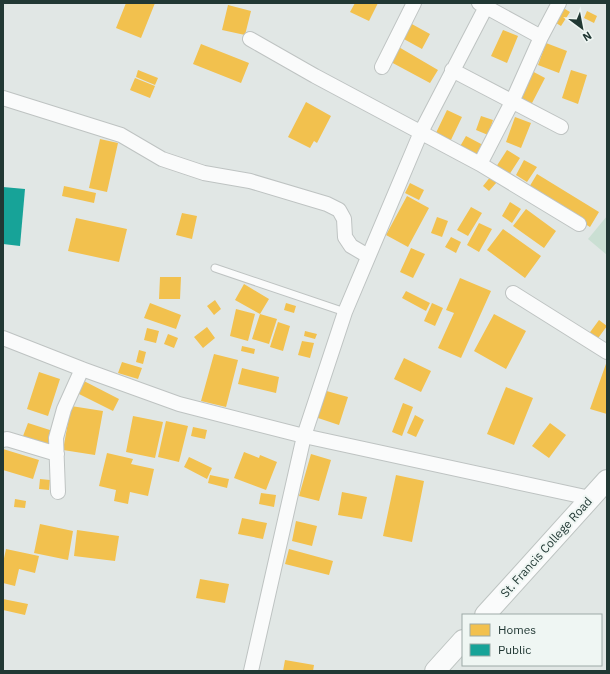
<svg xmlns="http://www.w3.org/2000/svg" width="610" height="674" viewBox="0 0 610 674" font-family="'IBM Plex Sans',sans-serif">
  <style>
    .green { fill: #cadfd3 }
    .homes { fill: #f2c14e }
    .public { fill: #17a398 }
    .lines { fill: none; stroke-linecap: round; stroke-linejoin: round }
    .lane-casing { stroke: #bec3c2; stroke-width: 9 }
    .street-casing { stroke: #bec3c2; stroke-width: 16 }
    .secondary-casing { stroke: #bec4c2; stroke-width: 22 }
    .lane { stroke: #fafbfb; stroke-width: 7 }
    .street { stroke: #fafbfb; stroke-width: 14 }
    .secondary { stroke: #fafbfb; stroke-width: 20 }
    .labels { text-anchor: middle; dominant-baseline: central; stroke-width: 4; stroke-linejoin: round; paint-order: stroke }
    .street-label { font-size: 12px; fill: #213834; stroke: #eff6f3 }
  </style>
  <rect width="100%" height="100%" fill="#e1e7e5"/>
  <path class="green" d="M607,216v39l-19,-16z"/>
  <path class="homes" d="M126,3h29l-14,35 -25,-10z
    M355,3h23l-9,18 -19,-9z
    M228,5l23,6 -6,24 -23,-5z
    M560,6l10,6 -9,14 -10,-6z
    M587,11l10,5 -3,7 -10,-5z
    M410,23l20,11 -8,15 -20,-11z
    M503,30l15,6 -11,27 -16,-7z
    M546,43l21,8 -8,22 -21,-8z
    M201,44l48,19 -8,20 -48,-19z
    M397,46l41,24 -8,13 -41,-22z
    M138,70l20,8 -3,7 -19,-8z
    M530,70l15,8 -14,27 -15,-8z
    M571,70l16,5 -9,29 -16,-6z
    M135,78l20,8 -5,12 -20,-8z
    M306,102l25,14 -14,27 -3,-2 -4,7 -22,-11z
    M447,110l15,7 -13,27 -15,-7z
    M481,116l12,4 -5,15 -12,-5z
    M515,117l16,6 -10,25 -15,-6z
    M466,136l17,9 -6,14 -19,-9z
    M100,139l18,4 -11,49 -18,-4z
    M507,150l13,8 -11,17 -13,-8z
    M524,160l13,7 -10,15 -11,-7z
    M537,174l62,38 -9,15 -62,-38z
    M491,176l6,6 -8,9 -6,-5z
    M410,183l14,7 -5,10 -14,-7z
    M64,186l32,7 -2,10 -32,-7z
    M407,196l22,12 -21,39 -22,-12z
    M510,202l11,7 -9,14 -10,-7z
    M471,207l11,6 -14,23 -11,-6z
    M526,209l30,22 -12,17 -31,-22z
    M182,213l15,3 -5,23 -16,-4z
    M437,217l11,4 -6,16 -11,-4z
    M76,218l51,11 -8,33 -51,-11z
    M479,223l13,6 -13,23 -12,-7z
    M503,229l38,27 -16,22 -38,-28z
    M451,237l10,5 -5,11 -11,-6z
    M411,248l14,6 -12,24 -13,-6z
    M160,277h21l-1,22h-21z
    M460,278l31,13 -30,67 -23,-10 16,-35 -8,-3z
    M244,284l25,15 -9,15 -25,-14z
    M406,291l24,12 -4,8 -24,-13z
    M215,300l6,9 -7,6 -7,-9z
    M150,303l31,12 -5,14 -32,-11z
    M286,303l10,3 -2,7 -10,-3z
    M432,303l11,5 -8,18 -11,-5z
    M236,309l19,5 -7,27 -18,-5z
    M260,314l17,5 -8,25 -17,-5z
    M494,314l32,17 -20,38 -32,-18z
    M599,320l8,6 -11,15 -8,-6z
    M278,322l12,4 -7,25 -13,-4z
    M207,327l8,11 -12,10 -9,-11z
    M147,328l12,3 -3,12 -12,-3z
    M305,331l12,3 -2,5 -11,-3z
    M168,334l10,4 -4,10 -10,-4z
    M302,341l12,2 -4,15 -12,-3z
    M242,346l13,3 -1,5 -13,-3z
    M139,350l7,2 -3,12 -7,-2z
    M214,354l24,6 -12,47 -25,-6z
    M404,358l27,13 -10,21 -27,-13z
    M607,361v53l-17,-5z
    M122,362l20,6 -4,11 -20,-6z
    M242,368l37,9 -3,16 -38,-9z
    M39,372l21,7 -12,37 -21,-7z
    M82,380l37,19 -6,12 -38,-19z
    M506,387l27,11 -19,47 -27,-11z
    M323,390l25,7 -9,28 -24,-8z
    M403,403l10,4 -11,29 -10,-4z
    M71,406l32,5 -8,44 -32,-5z
    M415,415l9,5 -8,17 -9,-4z
    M133,416l30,6 -8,36 -29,-6z
    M166,421l22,5 -9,36 -21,-5z
    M28,423l25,8 -5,14 -25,-9z
    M550,423l16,12 -17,23 -17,-12z
    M193,427l14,3 -2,9 -14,-3z
    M3,449l36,11 -6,19 -30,-9z
    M244,452l15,6 1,-3 17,7 -11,28 -32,-12z
    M107,453l26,6 -2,5 23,5 -6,27 -18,-4 -2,12 -14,-3 2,-11 -17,-4z
    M311,454l20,6 -12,41 -20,-5z
    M189,457l23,11 -5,11 -23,-12z
    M210,475l19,4 -2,9 -19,-5z
    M396,475l28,6 -12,61 -29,-6z
    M40,479l10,1 -1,10 -10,-1z
    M342,492l25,5 -5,22 -24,-4z
    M261,493l15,2 -2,12 -15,-3z
    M15,499l11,2 -1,7 -11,-1z
    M242,518l25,5 -4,16 -25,-5z
    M296,521l21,5 -5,20 -20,-5z
    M40,524l33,7 -5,29 -34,-7z
    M77,530l42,6 -4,25 -41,-5z
    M6,549l33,7 -4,17 -16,-4 -4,17 -12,-3v-20z
    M289,549l44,12 -4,14 -44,-11z
    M200,579l29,5 -4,19 -29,-5z
    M3,599l25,5 -3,11 -22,-5z
    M285,660l29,5 -1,6h-30z"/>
  <path class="public" d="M3,187l22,2 -5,57 -17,-2z"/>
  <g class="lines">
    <g class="lane-casing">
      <path id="lane" d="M215,268l130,44"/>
    </g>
    <g class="street-casing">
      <path id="street" d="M479,3l62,34
        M250,39l65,37 165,88 99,60
        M382,67l32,-64
        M452,70l109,57
        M3,98l118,37 41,24 42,14 46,8 77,23 12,6 5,9 1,18 6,9 17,10
        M480,164l32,-62 29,-65 18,-34
        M513,293l94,59
        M3,338l79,31 97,35 125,32 286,62
        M3,440l4,-1 50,15
        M58,492l-2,-54 8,-29 18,-40
        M251,671l53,-235 41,-124 76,-180 67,-129"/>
    </g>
    <g class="secondary-casing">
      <path id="secondary" d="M485,615l122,-135
        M435,671l28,-31"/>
    </g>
    <use href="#lane" class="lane"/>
    <use href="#street" class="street"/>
    <use href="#secondary" class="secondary"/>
  </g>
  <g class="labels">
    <g class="street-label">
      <text transform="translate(546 547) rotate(-48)">St. Francis College Road</text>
    </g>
  </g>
  <rect width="610" height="674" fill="none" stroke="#213834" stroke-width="8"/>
  <rect x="462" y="614" width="140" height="52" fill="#eff6f3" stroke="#9daaa7"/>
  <rect x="470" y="624" width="20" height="12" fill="#f2c14e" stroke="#9daaa7"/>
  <text x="498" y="634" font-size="12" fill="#213834">Homes</text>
  <rect x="470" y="644" width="20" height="12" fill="#17a398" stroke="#9daaa7"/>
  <text x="498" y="654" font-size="12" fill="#213834">Public</text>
  <g transform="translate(582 28) rotate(148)" stroke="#eff6f3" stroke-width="3" paint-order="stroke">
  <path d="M0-3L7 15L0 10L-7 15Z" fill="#213834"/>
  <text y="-6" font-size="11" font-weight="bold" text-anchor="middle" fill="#213834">N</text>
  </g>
</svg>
